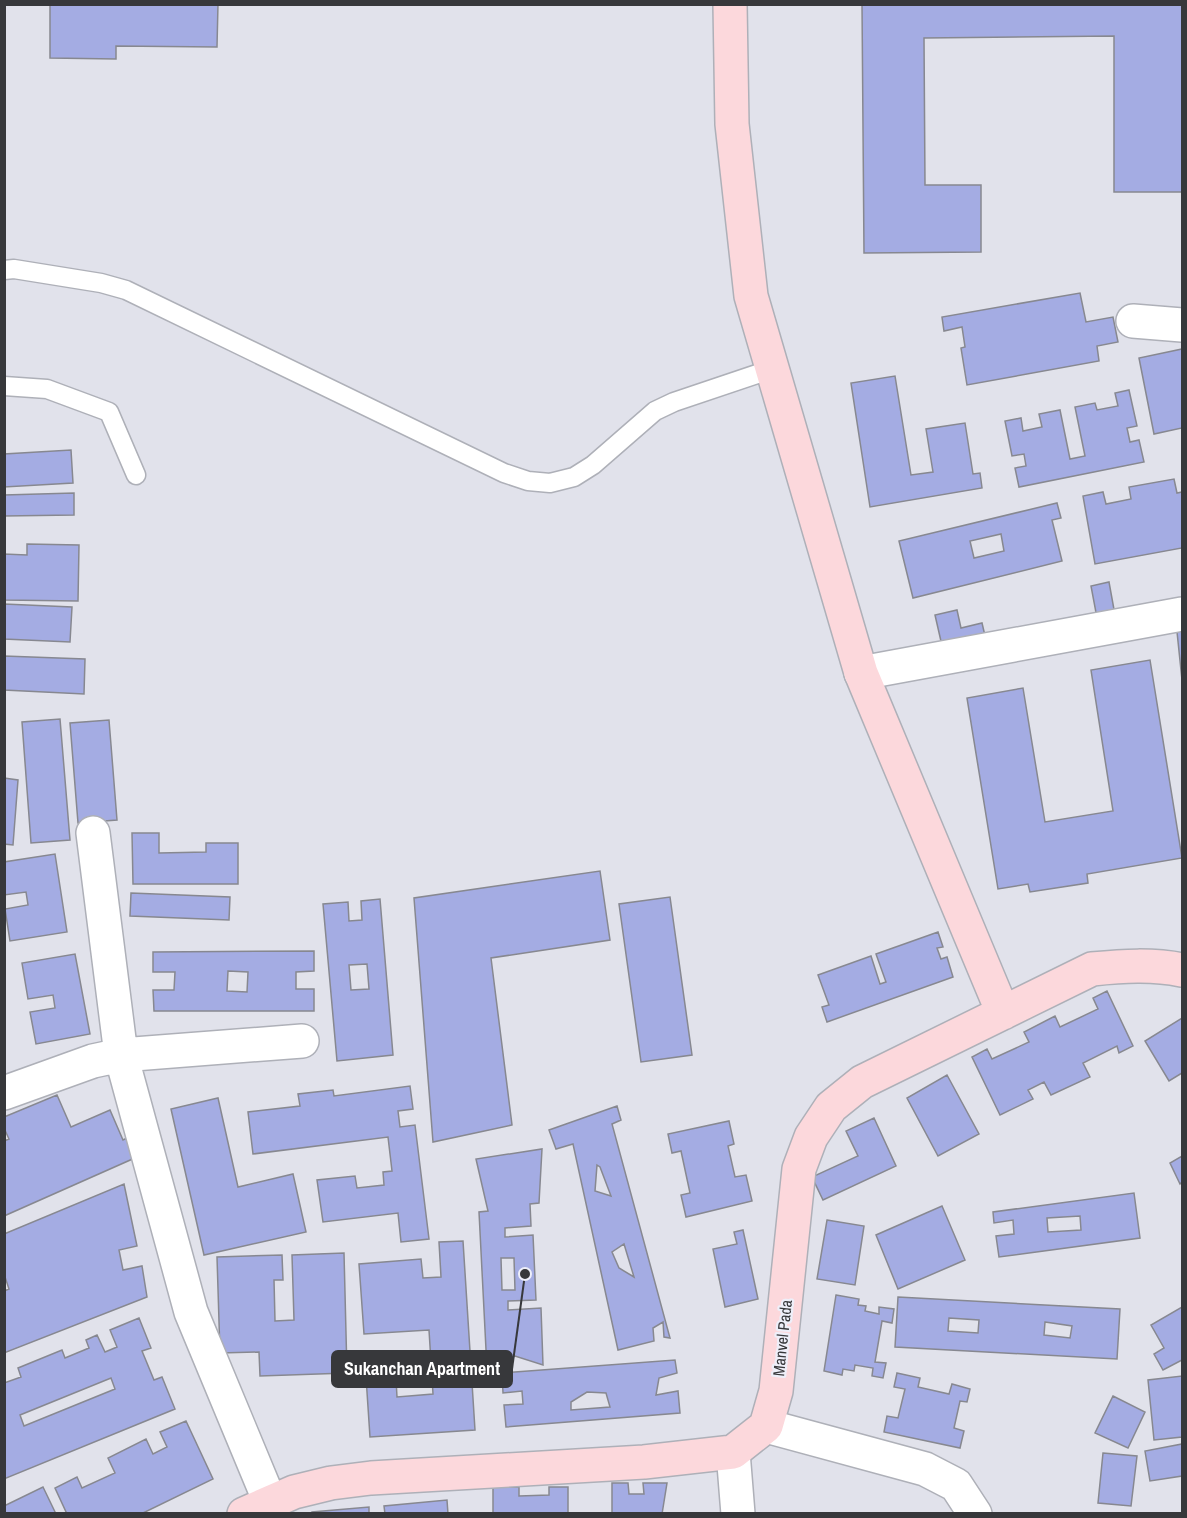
<svg xmlns="http://www.w3.org/2000/svg" width="1187" height="1518" viewBox="0 0 1187 1518" font-family="'Archivo Narrow',sans-serif">
  <style>
    .building { fill: #a4ace3; stroke: #878890; stroke-width: 1.5; fill-rule: evenodd }
    .lines { fill: none; stroke-linecap: round; stroke-linejoin: round }
    .lane-casing { stroke: #aeb0b8; stroke-width: 21 }
    .street-casing { stroke: #aeb0b8; stroke-width: 36 }
    .secondary-casing { stroke: #aeb0b8; stroke-width: 36 }
    .lane { stroke: #fff; stroke-width: 18 }
    .street { stroke: #fff; stroke-width: 33 }
    .secondary { stroke: #fcd8dc; stroke-width: 33 }
    .labels { text-anchor: middle; dominant-baseline: central; stroke-width: 4.5; stroke-linejoin: round; paint-order: stroke }
    .street-label { font-size: 16px; fill: #37383b; stroke: #eeeff9 }
    .leader { fill: none; stroke: #37383b; stroke-width: 2 }
    .callout-dot { fill: #37383b; stroke: #eeeff9; stroke-width: 2 }
    .callout { fill: #37383b; stroke: #37383b; stroke-width: 2 }
    .callout-label { font-size: 18px; text-anchor: middle; font-weight: bold; fill: #fff }
  </style>
  <rect width="100%" height="100%" fill="#e1e2eb"/>
  <path class="building" d="M50,4h168l-1,43 -101,-1v13l-66,-1z
    M862,4h320v188h-68v-156l-190,2 1,147h56v67l-117,1z
    M1080,293l6,29 27,-5 5,25 -21,4 2,15 -132,24 -6,-37 4,-1 -3,-20 -18,4 -2,-14z
    M1182,349v79l-28,6 -15,-76z
    M895,376l16,99 22,-3 -7,-43 39,-6 8,51 7,-1 2,15 -112,19 -19,-124z
    M1129,390l8,36 -10,2 3,14 9,-2 5,22 -125,25 -4,-19 11,-2 -2,-12 -12,2 -7,-35 16,-3 2,13 19,-4 -3,-13 21,-4 10,49 15,-3 -10,-49 20,-4 2,7 21,-4 -3,-13z
    M71,450l2,33 -69,4v-33z
    M1174,479l3,14 5,-1v56l-87,16 -12,-68 20,-4 3,12 25,-5 -2,-12z
    M74,493v22l-70,1v-21z
    M1057,503l4,15 -9,2 10,41 -149,37 -14,-57zM1001,534l3,17 -30,7 -4,-17z
    M27,544l52,1 -1,56 -74,-1v-46l23,1z
    M1109,582l6,33 -18,3 -6,-32z
    M4,604l68,3 -2,35 -66,-3z
    M957,610l4,18 21,-5 4,17 -43,10 -8,-35z
    M1182,621v59l-6,-58z
    M4,656l81,3 -1,35 -80,-4z
    M1150,660l32,198 -95,16 1,9 -58,9 -2,-8 -30,5 -31,-191 56,-10 22,134 68,-11 -22,-141z
    M60,719l10,121 -39,3 -9,-121z
    M109,720l8,100 -39,3 -8,-100z
    M4,778l14,2 -5,65 -9,-1z
    M132,833h27v20l47,-1v-9h32v41h-105z
    M55,854l12,78 -57,9 -5,-32 23,-4 -2,-13 -22,3v-33z
    M600,871l10,69 -119,18 21,167 -79,17 -19,-244z
    M131,893l99,4 -1,23 -99,-4z
    M670,897l22,158 -51,7 -22,-158z
    M380,899l13,156 -56,6 -14,-157 25,-2 1,19 13,-1 -1,-19zM367,964l2,25 -18,1 -2,-25z
    M938,932l5,15 -6,1 4,11 6,-2 6,20 -126,45 -5,-15 7,-2 -11,-30 53,-19 9,28 6,-2 -10,-28z
    M314,951v20l-18,1v17h18v22h-160l-1,-21h21l1,-18h-22v-20zM228,971l20,1 -1,20 -20,-1z
    M75,954l15,80 -54,10 -6,-32 25,-4 -2,-13 -25,4 -6,-36z
    M1107,991l26,55 -14,7 -2,-7 -34,17 7,14 -39,18 -7,-13 -16,8 5,9 -33,16 -28,-58 15,-8 5,10 37,-17 -5,-10 31,-16 5,11 38,-18 -5,-11z
    M1182,1018v55l-13,8 -24,-40z
    M947,1075l32,59 -41,22 -31,-58z
    M410,1086l3,23 -15,2 2,16 15,-2 14,114 -28,3 -3,-29 -75,9 -6,-42 38,-4 2,12 27,-3 -1,-13 9,-1 -4,-34 -135,17 -5,-42 52,-6 -2,-12 35,-4 1,6z
    M57,1095l14,32 39,-17 13,30 6,-3 8,20 -133,59v-75l5,-2 -5,-11v-11z
    M218,1098l20,89 55,-13 13,58 -102,23 -33,-146z
    M617,1106l4,14 -9,4 58,214 -6,-1 -1,-15 -10,6 1,13 -36,9 -45,-206 -17,5 -7,-19zM597,1165l3,2 11,29 -16,-5zM624,1244l10,33 -15,-9 -7,-16z
    M874,1118l22,48 -73,34 -11,-23 46,-21 -12,-25z
    M729,1121l5,23 -6,2 7,31 11,-2 6,26 -66,16 -5,-22 9,-2 -9,-42 -9,2 -4,-19z
    M542,1149l-3,54 -9,1 1,22 -26,2v9l28,-2 3,65 -28,1v9l33,-2 2,57 -28,-9 -28,13 -8,-157 9,-1 -12,-52zM501,1258h13l1,32h-13z
    M1182,1156v26l-2,2 -10,-21z
    M124,1184l13,62 -18,4 4,20 19,-4 5,31 -143,56v-62l5,-2 -5,-15v-40z
    M1134,1193l6,45 -141,19 -3,-21 18,-2 -1,-14 -19,3 -1,-11zM1080,1216l1,14 -33,2 -1,-14z
    M942,1206l23,54 -67,29 -22,-54z
    M827,1220l37,6 -9,59 -38,-6z
    M743,1230l15,69 -33,8 -12,-58 24,-5 -3,-12z
    M463,1241l12,189 -105,7 -5,-75 30,-2 2,37 36,-3 -4,-64 -65,4 -5,-70 62,-5 2,19 18,-1 -2,-35z
    M344,1253l3,120 -87,3 -1,-24 -39,1 -3,-96 65,-2 1,25h-9l1,41 19,-1 -2,-65z
    M836,1295l23,4 -1,6 8,1 -1,5 14,3v-7l15,2 -2,14 -10,-2 -7,41 11,1 -3,15 -11,-2 1,-8 -18,-3 -1,6 -11,-2 -1,6 -18,-4z
    M898,1297l222,12 -3,50 -222,-12zM949,1318l30,2 -1,13 -30,-2zM1045,1322l27,4 -2,12 -26,-3z
    M1182,1307v53l-19,10 -9,-16 10,-6 -13,-23z
    M139,1318l12,30 -9,3 12,29 8,-3 13,32 -171,70v-96l17,-6 -3,-9 44,-18 3,8 24,-10 -3,-8 11,-5 8,17 12,-5 -7,-17zM111,1378l4,11 -91,37 -4,-11z
    M675,1360l2,13 -18,5 -3,17 22,-4 2,22 -174,14 -2,-22 19,-1 -1,-13 -19,2 -1,-20zM587,1392l19,1 4,14 -39,3v-8z
    M897,1373l23,5 -2,9 31,7 3,-10 18,5 -3,13 -7,-1 -6,27 10,3 -4,17 -76,-16 3,-16 11,2 7,-29 -11,-2z
    M1182,1376v61l-28,3 -6,-60z
    M1113,1396l32,16 -17,36 -33,-15z
    M186,1421l27,58 -72,35h-74l-12,-26 22,-11 5,11 33,-15 -7,-15 38,-19 7,15 14,-7 -7,-15z
    M1182,1444v32l-32,5 -5,-30z
    M1103,1453l34,3 -6,50 -33,-3z
    M612,1483h16l1,11h15l-1,-11h24l-5,31h-50z
    M43,1487l13,27h-52v-8z
    M493,1487h26v9l30,-1v-8h19v27h-75z
    M447,1500l1,14h-63l-1,-8z
    M369,1507v7h-57v-2z"/>
  <g class="lines">
    <g class="lane-casing">
      <path id="lane" d="M4,270l10,-1 87,14 25,7 378,183 24,8 22,2 24,-6 19,-12 62,-54 19,-9 98,-33
        M4,386l43,3 62,23 27,63"/>
    </g>
    <g class="street-casing">
      <path id="street" d="M1133,321l49,4
        M861,673l321,-59
        M93,833l28,222 70,257 79,190
        M4,1093l89,-32 28,-6 181,-14
        M766,1426l159,43 31,16 19,29
        M733,1452l5,62"/>
    </g>
    <g class="secondary-casing">
      <path id="secondary" d="M730,4l2,120 19,172 110,377 142,340
        M244,1514l50,-22 37,-9 40,-5 273,-16 89,-10 33,-26 10,-35 23,-222 12,-32 20,-30 31,-25 230,-113c31,-3 60,-5 90,1"/>
    </g>
    <use href="#lane" class="lane"/>
    <use href="#street" class="street"/>
    <use href="#secondary" class="secondary"/>
  </g>
  <g class="labels">
    <g class="street-label">
      <text transform="translate(782 1338) rotate(-84)">Manvel Pada</text>
    </g>
  </g>
  <path class="leader" d="M525 1274L512 1369"/>
  <circle class="callout-dot" cx="525" cy="1274" r="6"/>
  <rect class="callout" x="332" y="1351" width="180" height="36" rx="6"/>
  <g class="callout-label">
    <text x="422" y="1375">Sukanchan Apartment</text>
  </g>
  <rect width="1187" height="1518" fill="none" stroke="#37383b" stroke-width="12"/>
</svg>
